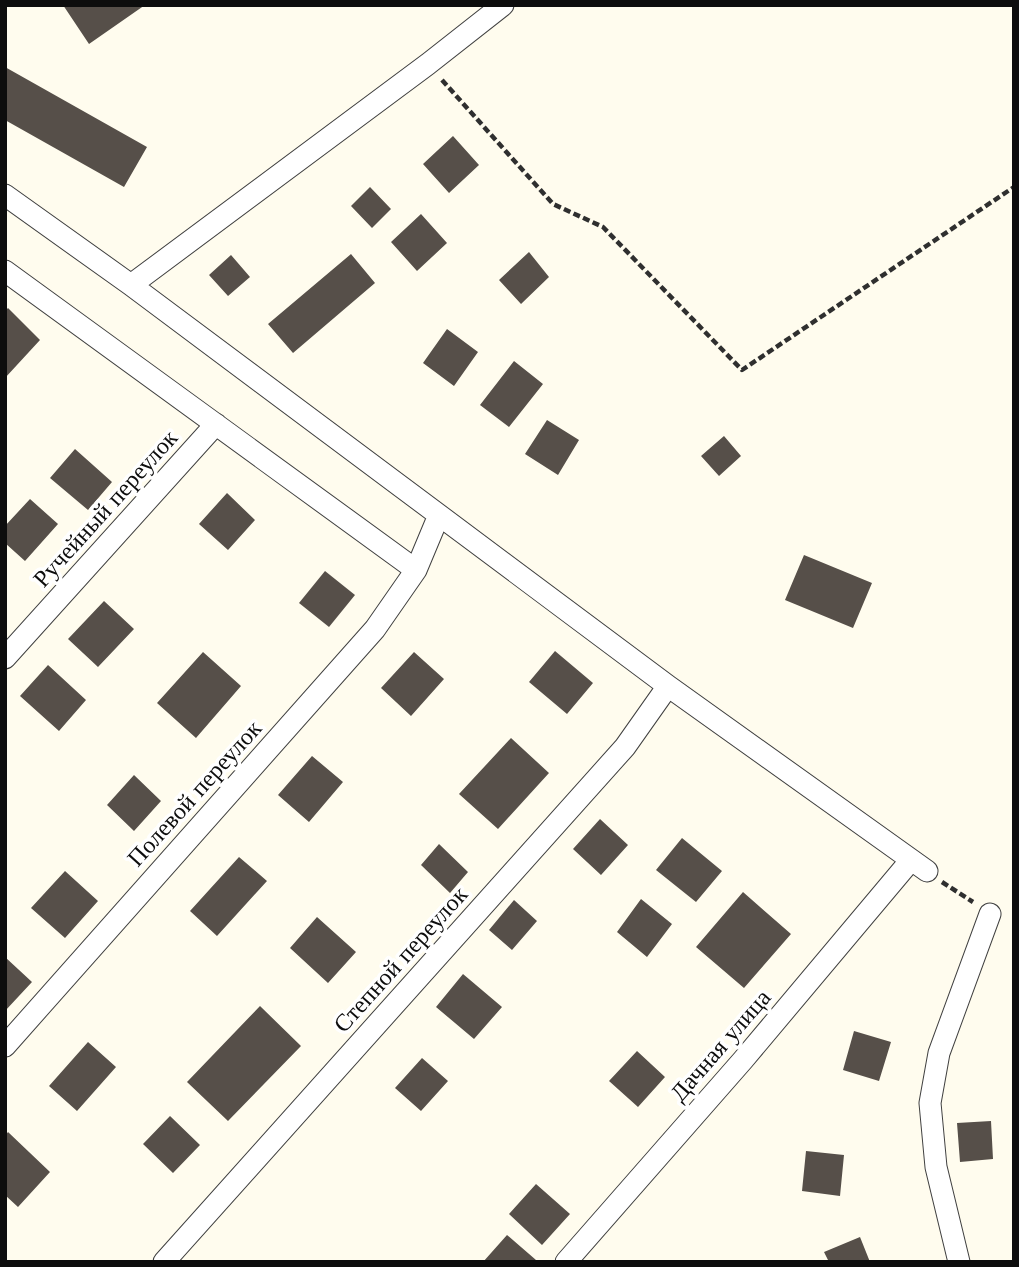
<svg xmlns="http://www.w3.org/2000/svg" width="1019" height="1267" viewBox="0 0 1019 1267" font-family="'Libre Baskerville',serif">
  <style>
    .building { fill: #564f49 }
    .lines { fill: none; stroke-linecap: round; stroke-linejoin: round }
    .street-casing { stroke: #404040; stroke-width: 23 }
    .path { stroke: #2f2f2f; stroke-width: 4.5; stroke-dasharray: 7 3.5; stroke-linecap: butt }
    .street { stroke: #fff; stroke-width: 21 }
    .labels { text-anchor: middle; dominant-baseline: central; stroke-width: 7; stroke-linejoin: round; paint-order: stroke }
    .street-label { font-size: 24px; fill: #0d0d0d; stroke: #fff }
  </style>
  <rect width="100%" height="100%" fill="#fffcee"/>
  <path class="building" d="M63,5h82l-56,39z
    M5,67l142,80 -23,40 -119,-67z
    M453,136l26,29 -30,28 -26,-29z
    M370,187l21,22 -19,19 -21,-22z
    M421,214l26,29 -30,28 -26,-29z
    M529,252l20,25 -28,27 -22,-24z
    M351,254l24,29 -82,70 -25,-29z
    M231,255l19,22 -22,19 -19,-21z
    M8,308l32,32 -35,38v-67z
    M447,329l31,23 -24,34 -31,-23z
    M514,361l29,23 -34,43 -29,-22z
    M547,420l32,20 -21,35 -33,-21z
    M724,436l17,20 -22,20 -18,-20z
    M75,449l37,33 -24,28 -38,-32z
    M227,493l28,27 -27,30 -29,-26z
    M30,499l28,25 -33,37 -20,-18v-17z
    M804,555l68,28 -19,45 -68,-28z
    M325,571l30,24 -26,32 -30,-24z
    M104,601l30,28 -36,38 -30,-28z
    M555,651l38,32 -26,31 -38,-32z
    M203,652l38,34 -45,52 -39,-35z
    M414,652l30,27 -33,37 -30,-28z
    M48,665l38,35 -27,31 -39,-35z
    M511,738l38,35 -51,56 -39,-35z
    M312,756l31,26 -34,40 -31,-27z
    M134,775l27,26 -27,30 -27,-26z
    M600,819l28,26 -27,30 -28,-26z
    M682,838l40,33 -26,31 -40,-32z
    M439,844l29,28 -18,21 -29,-28z
    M239,857l28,24 -50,55 -27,-25z
    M65,871l33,30 -33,37 -34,-30z
    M743,892l48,42 -47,54 -48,-41z
    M641,899l31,25 -25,33 -30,-25z
    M514,900l23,21 -25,29 -23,-20z
    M317,917l39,35 -28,31 -38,-35z
    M5,957l27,25 -27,29z
    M463,974l39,33 -28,32 -38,-32z
    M260,1006l41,40 -73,75 -41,-39z
    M854,1031l37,11 -12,39 -36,-11z
    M88,1042l28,25 -39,44 -28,-25z
    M637,1051l28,26 -27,30 -29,-26z
    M422,1058l26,23 -27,30 -26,-23z
    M170,1116l30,29 -27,28 -30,-29z
    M991,1121l2,38 -33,3 -3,-39z
    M8,1132l42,40 -32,35 -13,-12v-59z
    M806,1151l38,4 -4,41 -38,-5z
    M536,1184l34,30 -28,31 -33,-31z
    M507,1235l29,25 -2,2h-51z
    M860,1237l10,25h-41l-5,-10z"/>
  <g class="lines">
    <g class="street-casing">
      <path id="street" d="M5,195l126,90 537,401 259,185
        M5,271l411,299
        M131,285l297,-221 75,-59
        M5,658l211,-234
        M5,1046l370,-417 41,-59 23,-55
        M164,1262l461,-515 43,-61
        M566,1262l177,-202 168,-200
        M959,1262l-23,-95 -6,-64 9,-50 51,-139"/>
    </g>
    <path class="path" d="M442,80l111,124 50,23 139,143 272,-183
      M942,882l31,20"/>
    <use href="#street" class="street"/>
  </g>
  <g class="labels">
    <g class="street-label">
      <text transform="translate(105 508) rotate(-48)">Ручейный переулок</text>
      <text transform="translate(194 793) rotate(-48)">Полевой переулок</text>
      <text transform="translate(400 959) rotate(-48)">Степной переулок</text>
      <text transform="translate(720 1045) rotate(-49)">Дачная улица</text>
    </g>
  </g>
  <rect width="1019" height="1267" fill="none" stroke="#0d0d0d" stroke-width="14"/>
</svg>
